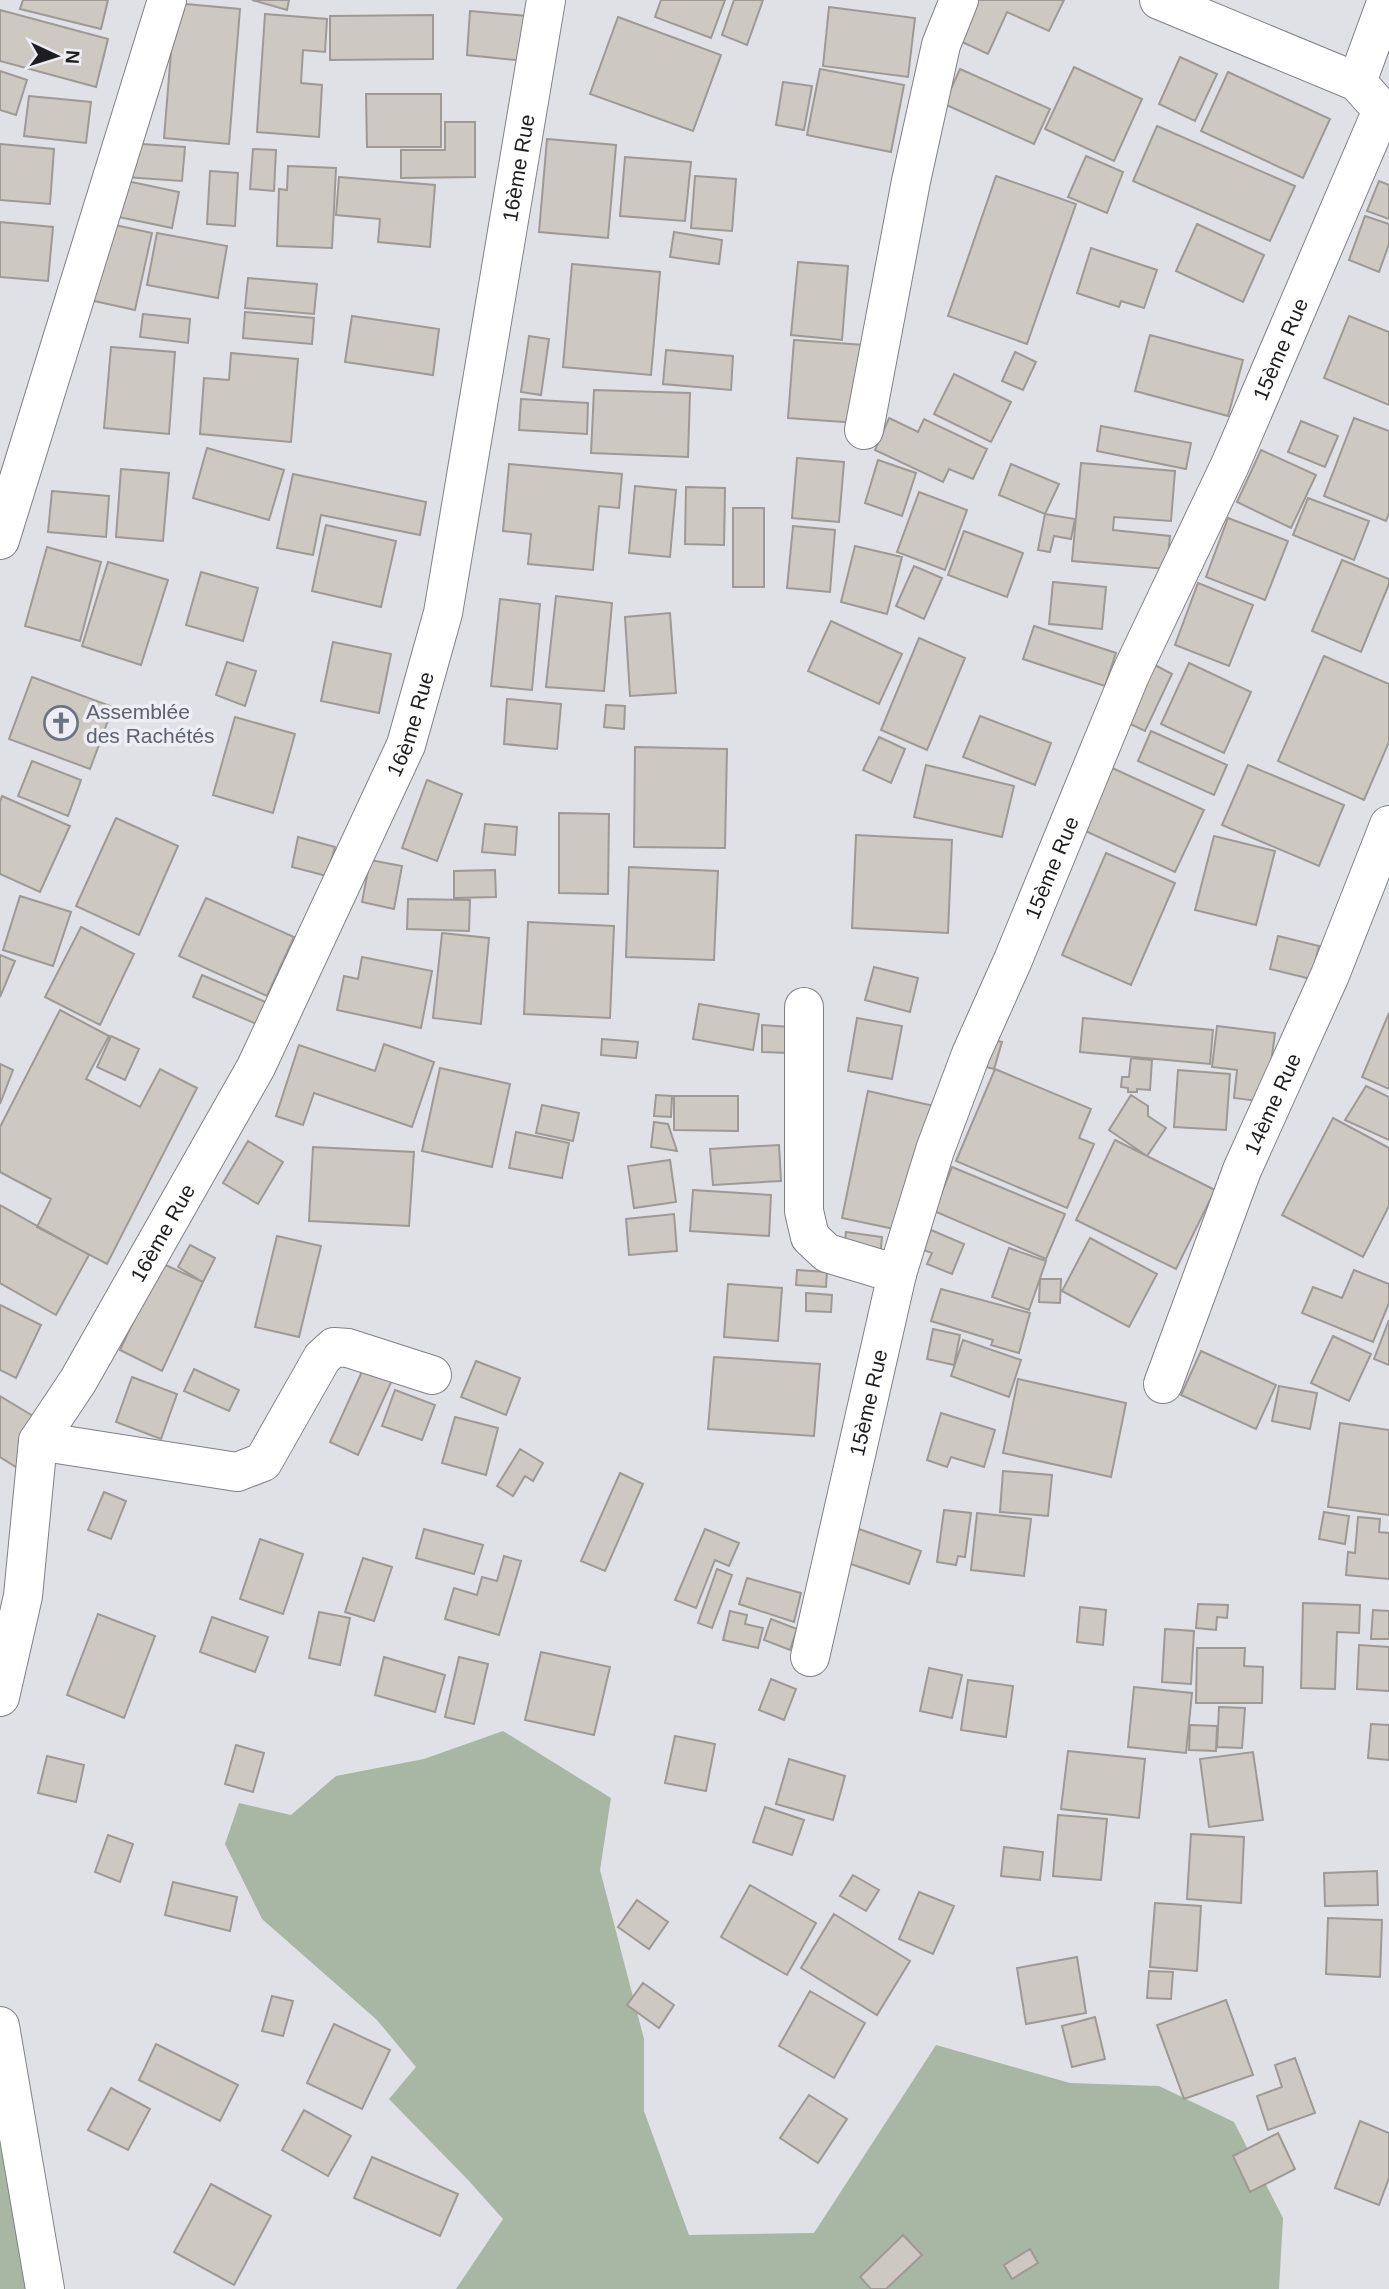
<svg xmlns="http://www.w3.org/2000/svg" width="1389" height="2289" viewBox="0 0 1389 2289" font-family="Arial,sans-serif">
  <style>
    .green { fill: #a8b7a4 }
    .building { fill: #cec8c3; stroke: #9e9994; stroke-width: 2 }
    .lines { fill: none; stroke-linecap: round; stroke-linejoin: round }
    .street-casing { stroke: #818087; stroke-width: 40 }
    .street { stroke: #fff; stroke-width: 38 }
    .labels { text-anchor: middle; dominant-baseline: central; stroke-width: 7; stroke-linejoin: round; paint-order: stroke }
    .street-label { font-size: 21px; fill: #1e1e20; stroke: #eeedf4 }
    .worship-label { font-size: 21px; fill: #5b616d; stroke: #eeedf4; text-anchor: start }
  </style>
  <rect width="100%" height="100%" fill="#e0e0e7"/>
  <path class="green" d="M503,1731l108,67 -11,72 44,169v72l45,124 125,-2 122,-188 134,38 89,3 75,36 49,96 -4,71h-823l47,-70 -34,-38 -80,-82 27,-32 -39,-47 -115,-101 -37,-75 14,-41 52,12 45,-39 88,-17z
    M0,2026l44,263h-44z"/>
  <path class="building" d="M23,0h85l-7,29 -81,-20z
    M252,0h37l-2,10z
    M661,0h64l-14,38 -56,-21z
    M734,0h29l-16,45 -25,-10z
    M977,0h87l-15,31 -42,-19 -19,42 -28,-13z
    M175,3l65,6 -11,135 -65,-6z
    M829,7l86,11 -7,59 -85,-11z
    M0,10l108,29 -12,48 -96,-26z
    M470,11l58,5 -3,45 -58,-6z
    M265,14l62,5 -2,33 -22,-2 -2,33 21,2 -3,52 -62,-5z
    M433,15v44l-103,1v-44z
    M618,17l103,38 -28,76 -103,-37z
    M1180,57l37,17 -22,47 -36,-17z
    M1074,67l68,32 -28,62 -69,-32z
    M820,69l84,16 -13,67 -84,-17z
    M960,69l90,40 -16,35 -90,-40z
    M0,71l27,9 -11,35 -16,-5z
    M1228,72l102,47 -27,59 -102,-47z
    M783,82l29,4 -8,44 -28,-5z
    M366,94h75v53h-74z
    M29,96l62,6 -5,41 -62,-7z
    M445,122h30v55l-74,1v-28h44z
    M1157,126l138,60 -25,55 -137,-60z
    M547,139l69,6 -8,93 -69,-6z
    M127,143l58,4 -3,34 -57,-4z
    M0,144l54,5 -4,55 -50,-4z
    M253,149l23,1 -2,41 -24,-2z
    M1086,156l37,16 -16,41 -39,-16z
    M625,157l66,5 -6,59 -65,-5z
    M288,166l48,2 -4,80 -55,-2 2,-57 8,1z
    M210,171l28,2 -3,53 -28,-2z
    M695,176l41,3 -4,52 -41,-3z
    M996,176l80,28 -49,140 -79,-28z
    M339,177l96,8 -5,62 -52,-5 2,-23 -44,-4z
    M122,180l57,12 -7,36 -58,-12z
    M1379,181l10,4v34l-22,-8z
    M1365,216l24,8v20l-10,28 -30,-12z
    M0,222l53,5 -5,54 -48,-4z
    M101,222l51,11 -17,77 -50,-11z
    M1197,224l67,31 -21,47 -67,-31z
    M674,232l48,8 -3,24 -49,-7z
    M157,233l70,13 -9,52 -71,-13z
    M1091,248l66,22 -13,38 -23,-7 -2,6 -42,-14z
    M798,262l50,4 -6,74 -51,-5z
    M572,264l88,8 -9,103 -88,-8z
    M248,278l69,6 -3,30 -69,-6z
    M245,312l69,6 -2,26 -69,-6z
    M143,314l47,5 -2,24 -48,-6z
    M352,316l87,13 -6,46 -88,-13z
    M1349,316l40,16v73l-65,-27z
    M1150,335l93,25 -15,56 -93,-25z
    M529,336l20,3 -8,56 -20,-3z
    M794,340l70,5 -7,78 -69,-5z
    M111,347l64,5 -6,82 -65,-6z
    M666,350l67,6 -2,34 -68,-6z
    M1015,352l21,10 -13,28 -21,-9z
    M231,353l67,6 -7,83 -91,-8 4,-56 25,2z
    M954,374l57,28 -20,40 -57,-28z
    M594,390l96,3 -2,64 -97,-4z
    M521,399l67,4 -1,31 -68,-4z
    M889,418l29,14 6,-13 63,30 -14,30 -24,-10 -6,13 -68,-32z
    M1354,418l35,13v82l-3,8 -62,-25z
    M1301,421l37,15 -13,31 -37,-15z
    M1101,426l90,17 -5,26 -89,-18z
    M207,448l77,22 -15,50 -76,-22z
    M1261,450l55,25 -25,53 -54,-26z
    M797,458l47,4 -5,60 -47,-4z
    M878,460l38,13 -14,43 -37,-13z
    M1081,463l94,8 -4,50 -57,-4 -1,13 57,6 -3,33 -95,-8z
    M509,464l113,10 -3,34 -20,-2 -6,64 -65,-6 3,-30 -28,-3z
    M1011,464l48,20 -14,30 -46,-19z
    M121,469l48,4 -6,68 -47,-4z
    M293,474l133,28 -6,33 -99,-20 -8,40 -36,-7z
    M635,486l41,4 -6,67 -41,-4z
    M686,487l39,1 -1,57 -39,-1z
    M52,491l57,5 -3,41 -58,-5z
    M919,492l48,18 -22,60 -48,-18z
    M1308,498l61,23 -15,39 -61,-25z
    M733,508h31v79h-31z
    M1045,514l30,5 -4,20 -17,-3 -4,16 -12,-2z
    M1228,518l60,23 -23,59 -59,-23z
    M326,525l70,16 -15,66 -69,-16z
    M793,526l42,4 -5,62 -43,-4z
    M964,531l59,22 -16,44 -59,-22z
    M855,546l47,11 -15,57 -46,-12z
    M47,547l54,15 -21,79 -55,-15z
    M1342,560l47,19v5l-28,68 -49,-21z
    M108,562l60,18 -27,85 -59,-19z
    M914,566l28,12 -18,41 -28,-13z
    M201,572l57,16 -15,53 -57,-16z
    M1053,582l53,5 -4,42 -53,-5z
    M1198,583l55,22 -24,61 -54,-21z
    M556,596l56,7 -8,88 -58,-4z
    M500,599l40,5 -8,86 -41,-4z
    M670,613l6,80 -46,3 -5,-79z
    M831,621l71,33 -23,50 -71,-33z
    M1034,626l82,27 -11,33 -82,-27z
    M919,638l46,20 -38,92 -46,-20z
    M333,642l58,12 -12,59 -58,-12z
    M1324,656l65,28v58l-25,58 -86,-39z
    M227,662l29,9 -11,35 -29,-11z
    M1189,663l62,29 -27,61 -63,-29z
    M1153,664l19,10 -27,57 -19,-9z
    M32,677l81,30 -23,62 -81,-30z
    M507,699l54,5 -4,45 -53,-5z
    M606,705l19,1 -1,23 -20,-2z
    M980,716l71,27 -16,42 -72,-28z
    M235,717l60,17 -22,79 -60,-18z
    M1151,731l76,34 -13,30 -76,-34z
    M879,737l26,12 -14,34 -28,-13z
    M635,747l92,2 -2,99 -91,-1z
    M32,761l49,19 -13,36 -50,-20z
    M926,765l88,21 -12,51 -88,-20z
    M1248,765l96,40 -25,61 -97,-41z
    M1110,767l94,43 -29,62 -94,-43z
    M427,780l35,14 -25,67 -35,-13z
    M2,796l68,30 -30,66 -40,-18v-72z
    M559,813l50,1 -1,80 -49,-1z
    M116,818l62,28 -39,89 -63,-29z
    M485,824l32,3 -2,28 -33,-3z
    M856,835l96,5 -4,93 -96,-5z
    M1214,836l61,15 -19,74 -61,-15z
    M298,837l37,10 -8,29 -35,-9z
    M1106,853l69,30 -44,102 -69,-30z
    M370,860l32,6 -8,43 -32,-7z
    M629,867l89,4 -4,89 -88,-3z
    M495,870l1,27 -42,1v-27z
    M20,896l51,16 -18,54 -50,-16z
    M206,898l88,39 -27,59 -88,-40z
    M408,899l62,1 -1,31 -62,-2z
    M528,922l86,4 -4,92 -86,-4z
    M81,927l53,27 -34,71 -55,-28z
    M442,933l47,5 -8,86 -48,-6z
    M1278,936l41,10 -8,33 -41,-10z
    M0,955l15,6 -15,36z
    M362,957l70,14 -11,57 -84,-18 7,-34 14,3z
    M874,967l44,11 -8,34 -45,-12z
    M202,975l66,28 -9,22 -66,-28z
    M699,1004l60,10 -6,36 -60,-11z
    M60,1010l49,26 -23,43 54,28 20,-38 37,19 -90,176 -70,-37 14,-28 -51,-27v-45z
    M1389,1013v76l-27,-12z
    M857,1018l45,8 -10,53 -44,-8z
    M1083,1018l130,12 -3,34 -130,-12z
    M762,1025l28,2 -1,26 -27,-1z
    M1217,1026l58,7 -9,69 -32,-4 3,-28 -25,-3z
    M111,1036l28,13 -14,31 -28,-13z
    M986,1038l16,4 -8,27 -16,-4z
    M602,1039l36,3 -2,16 -35,-3z
    M384,1044l50,18 -22,65 -98,-34 -11,32 -27,-9 23,-71 76,26z
    M1131,1058l21,2 -2,30 -13,-1v3h-9v-4l-7,-1 1,-10h7z
    M0,1064l13,6 -13,34z
    M440,1068l70,16 -18,83 -70,-16z
    M995,1069l96,40 -12,29 15,6 -27,64 -111,-47z
    M1178,1070l52,4 -4,56 -52,-3z
    M1366,1086l23,11v43l-44,-20z
    M868,1091l66,15 -35,124 -57,-12z
    M656,1095l16,1 -1,21 -17,-1z
    M1131,1095l17,11v10l18,12 -19,28 -38,-26z
    M674,1096h64v35l-64,-1z
    M542,1105l37,8 -6,28 -37,-8z
    M1333,1118l56,30v58l-26,51 -81,-42z
    M654,1122l14,2 9,27 -26,-4z
    M516,1132l53,11 -7,35 -53,-10z
    M1115,1140l100,50 -39,79 -100,-49z
    M248,1141l35,21 -25,42 -35,-21z
    M779,1145l2,36 -68,4 -3,-36z
    M313,1147l101,5 -5,74 -100,-5z
    M670,1160l6,42 -42,6 -6,-42z
    M952,1167l113,47 -19,45 -112,-48z
    M693,1190l78,5 -2,41 -79,-5z
    M0,1205l89,50 -33,60 -56,-32z
    M674,1214l3,37 -48,4 -3,-36z
    M931,1230l33,14 -12,30 -25,-10 5,-11 -9,-3z
    M846,1232l36,5 -2,20 -37,-4z
    M277,1236l44,10 -22,91 -44,-10z
    M1090,1238l67,36 -28,53 -67,-36z
    M190,1245l25,13 -12,24 -25,-15z
    M1009,1248l37,13 -17,49 -37,-13z
    M161,1263l42,19 -41,89 -42,-21z
    M797,1270l30,2 -1,15 -30,-2z
    M1354,1270l35,14v19l-16,39 -71,-29 11,-26 29,11z
    M1040,1279h21l-1,24 -21,-1z
    M728,1284l54,4 -4,53 -54,-4z
    M941,1289l89,24 -11,40 -28,-8 2,-5 -62,-19z
    M806,1293l26,2 -1,17 -25,-1z
    M0,1305l41,20 -25,53 -16,-8z
    M1389,1320v45l-15,-6z
    M933,1329l27,6 -6,30 -27,-6z
    M1333,1336l38,18 -22,47 -38,-18z
    M963,1340l58,20 -12,37 -58,-21z
    M1201,1351l75,34 -20,44 -75,-34z
    M714,1357l106,7 -6,72 -106,-7z
    M476,1361l44,17 -14,37 -45,-18z
    M365,1365l28,13 -35,77 -28,-13z
    M194,1369l45,21 -10,21 -45,-20z
    M132,1377l45,17 -16,45 -45,-17z
    M1018,1379l108,24 -15,74 -108,-24z
    M1279,1386l38,7 -7,36 -38,-8z
    M395,1390l40,15 -13,35 -40,-14z
    M0,1396l43,26 -27,45 -16,-10z
    M941,1413l54,17 -11,37 -33,-10 -4,10 -20,-7z
    M455,1417l43,11 -12,47 -44,-12z
    M1340,1423l49,7v85l-61,-8z
    M520,1449l23,14 -10,18 -8,-5 -12,20 -16,-10z
    M1003,1471l49,4 -4,41 -48,-4z
    M620,1473l23,11 -38,87 -24,-10z
    M104,1492l22,9 -15,38 -23,-9z
    M944,1510l27,3 -6,44 -7,-1 -2,9 -19,-3z
    M1324,1512l25,4 -4,28 -26,-5z
    M977,1513l54,6 -7,57 -53,-6z
    M1358,1517l22,2 -1,13 10,1v46l-43,-4 2,-23 7,1z
    M424,1529l59,16 -9,29 -58,-16z
    M705,1529l34,14 -10,23 -14,-6 -19,48 -21,-8z
    M859,1529l62,22 -12,33 -61,-21z
    M260,1539l43,15 -20,60 -43,-15z
    M504,1556l17,5 -22,74 -54,-16 9,-31 23,7 5,-18 15,4z
    M363,1558l29,9 -18,54 -29,-9z
    M717,1569l15,6 -20,53 -14,-5z
    M747,1578l54,15 -7,29 -55,-18z
    M1303,1603l57,2 -1,28 -22,-1 -2,57 -34,-1z
    M1198,1604l30,1 -1,13 -10,-1 -1,13 -20,-2z
    M1080,1607l26,3 -3,35 -26,-3z
    M1373,1610l16,1v28h-18z
    M730,1611l17,4 -2,9 18,4 -5,20 -35,-8z
    M319,1612l31,6 -10,47 -31,-7z
    M98,1614l57,22 -31,82 -57,-23z
    M212,1617l56,20 -13,35 -55,-20z
    M771,1619l26,10 -7,21 -26,-10z
    M1165,1629l29,2 -3,53 -29,-2z
    M1359,1645l30,2v44l-32,-2z
    M1197,1648h48l-1,18 19,1 -1,36h-66z
    M541,1652l69,15 -16,68 -69,-15z
    M384,1657l61,18 -10,37 -60,-17z
    M459,1657l29,7 -14,60 -29,-7z
    M929,1668l33,7 -10,43 -32,-7z
    M771,1679l25,10 -12,31 -25,-10z
    M968,1680l45,6 -7,51 -45,-7z
    M1134,1687l58,6 -6,60 -58,-6z
    M1219,1707l26,1 -3,40 -25,-1z
    M1371,1724l18,1v35l-21,-2z
    M1190,1725l27,1 -1,25 -27,-1z
    M675,1736l40,8 -9,47 -41,-8z
    M236,1745l28,8 -11,39 -28,-8z
    M1068,1751l77,8 -6,59 -78,-9z
    M1253,1752l10,68 -54,7 -9,-68z
    M47,1756l37,9 -8,37 -38,-9z
    M789,1759l56,17 -12,44 -57,-16z
    M765,1807l39,13 -12,35 -39,-13z
    M1058,1815l49,4 -6,61 -48,-4z
    M1191,1834l53,3 -3,66 -54,-4z
    M108,1835l25,9 -13,38 -25,-10z
    M1004,1847l39,5 -3,28 -39,-4z
    M1377,1871l1,34 -53,1 -1,-33z
    M853,1875l26,15 -13,21 -26,-15z
    M173,1882l64,15 -7,34 -65,-16z
    M750,1885l66,38 -29,52 -66,-38z
    M919,1892l35,14 -21,48 -34,-15z
    M637,1900l31,22 -19,27 -31,-22z
    M1155,1903l46,3 -4,65 -47,-4z
    M834,1914l76,47 -33,54 -76,-47z
    M1328,1918l54,2 -2,57 -54,-3z
    M1077,1957l9,56 -60,11 -9,-56z
    M1149,1971l24,1 -2,27 -24,-1z
    M643,1983l31,22 -15,23 -32,-23z
    M810,1991l55,32 -31,55 -55,-32z
    M272,1996l21,5 -10,35 -21,-5z
    M1226,2000l27,75 -69,24 -27,-74z
    M1095,2017l10,42 -33,8 -10,-41z
    M334,2024l56,26 -28,59 -55,-26z
    M156,2044l82,41 -18,36 -81,-41z
    M1295,2058l20,55 -47,17 -11,-34 25,-9 -7,-22z
    M111,2088l39,21 -22,41 -40,-20z
    M809,2095l38,24 -29,44 -38,-25z
    M304,2110l47,26 -23,40 -46,-26z
    M1360,2121l29,12v45l-10,27 -44,-17z
    M1278,2133l17,36 -45,23 -17,-36z
    M372,2157l86,37 -18,42 -86,-38z
    M211,2184l60,32 -37,69 -60,-33z
    M903,2235l19,20 -36,34h-15l-11,-12z
    M1030,2249l8,14 -26,16 -8,-14z"/>
  <g class="lines">
    <g class="street-casing">
      <g id="street">
        <path d="M1159,0l198,82 25,28 7,3"/>
        <path d="M1357,82l30,-82"/>
        <path d="M864,430l47,-249 30,-136 18,-45"/>
        <path d="M0,540l167,-540"/>
        <path d="M804,1007v204l6,26 17,16 70,21"/>
        <path id="s1" d="M1163,1384l79,-214 88,-195 59,-150"/>
        <path d="M38,1441l199,31 26,-10 59,-104 12,-11 14,1 84,27"/>
        <path id="s2" d="M810,1657l87,-383 38,-124 36,-96 42,-94 118,-287 99,-208 152,-355"/>
        <path id="s3" d="M0,1697l23,-101 15,-155 40,-60 178,-314 150,-322 37,-132 103,-613"/>
        <path d="M0,2026l45,263"/>
      </g>
    </g>
    <use href="#street" class="street"/>
  </g>
  <defs>
    <g id="church-ring" transform="scale(1.75)"><circle r="9.5" fill="#eeedf4" stroke="#6b7280" stroke-width="1.5"/><path d="M-1.2-6h2.4v3.5h3.3v2.4h-3.3V6h-2.4V-.1h-3.3v-2.4h3.3Z" fill="#6b7280"/></g>
  </defs>
  <g fill-rule="evenodd">
    <use href="#church-ring" x="61" y="723"/>
  </g>
  <g class="labels">
    <g class="street-label">
      <text stroke="none"><textPath href="#s3" startOffset="1636">16ème Rue</textPath></text>
      <text stroke="none"><textPath href="#s2" startOffset="1395">15ème Rue</textPath></text>
      <text stroke="none"><textPath href="#s3" startOffset="1069">16ème Rue</textPath></text>
      <text stroke="none"><textPath href="#s2" startOffset="828">15ème Rue</textPath></text>
      <text stroke="none"><textPath href="#s1" startOffset="301">14ème Rue</textPath></text>
      <text stroke="none"><textPath href="#s3" startOffset="502">16ème Rue</textPath></text>
      <text stroke="none"><textPath href="#s2" startOffset="261">15ème Rue</textPath></text>
    </g>
    <g class="worship-label">
      <text x="86" y="711">Assemblée<tspan x="86" dy="24">des Rachétés</tspan></text>
    </g>
  </g>
  <g transform="translate(56 56) rotate(94)" stroke="#eeedf4" stroke-width="5" paint-order="stroke">
  <path d="M0-5L12 26L0 18L-12 26Z" fill="#1e1e20"/>
  <text y="-10" font-size="19" font-weight="bold" text-anchor="middle" fill="#1e1e20">N</text>
  </g>
</svg>
